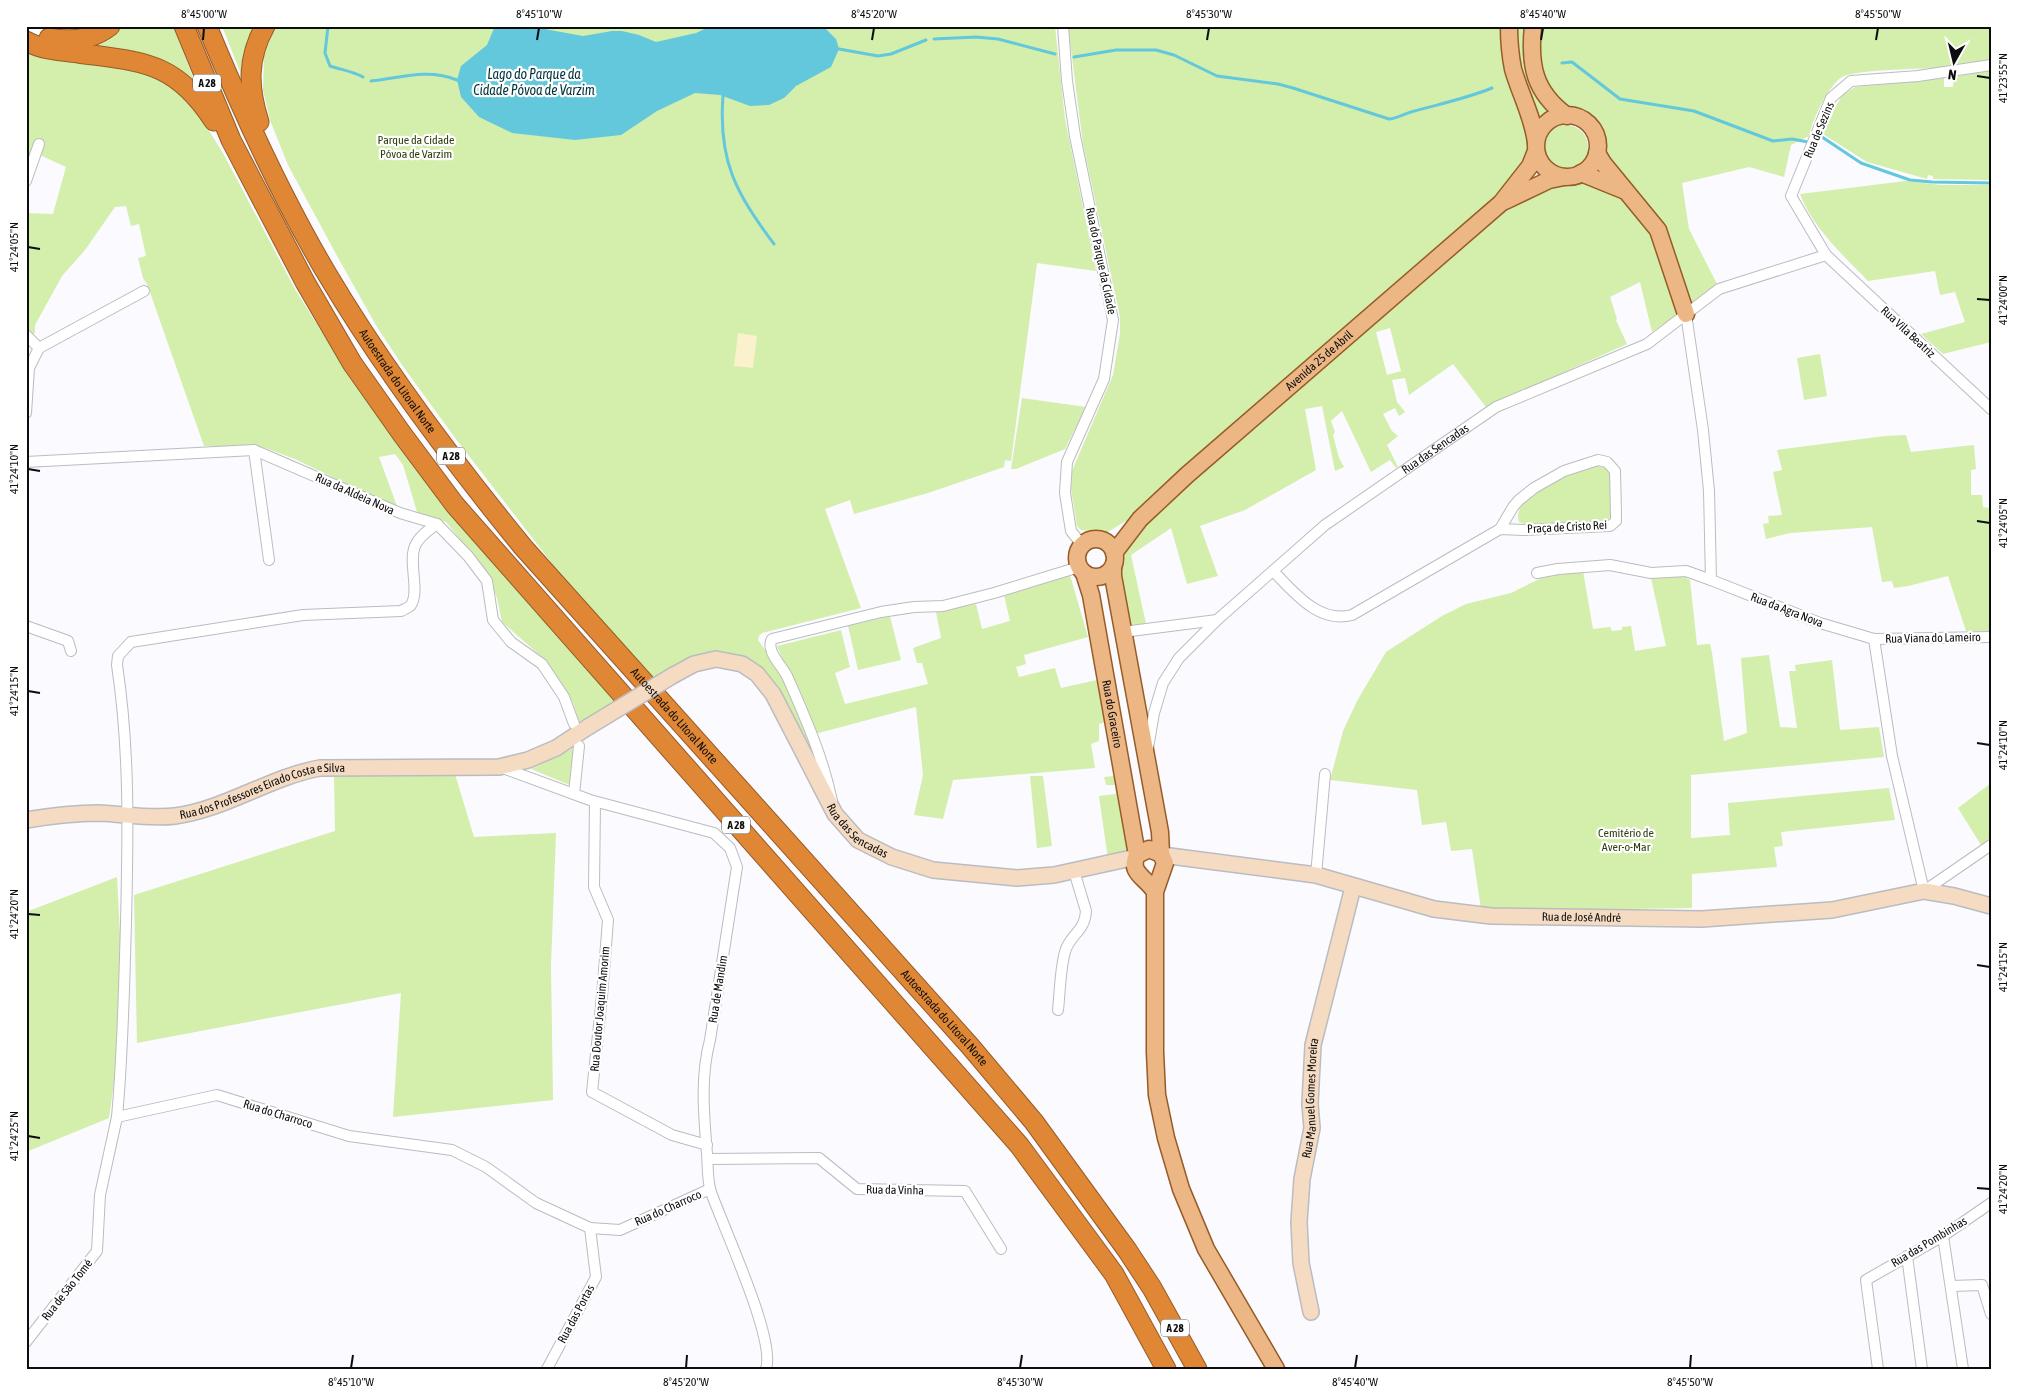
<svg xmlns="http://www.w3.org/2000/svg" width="2017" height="1395" viewBox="0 0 2017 1395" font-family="'Asap Condensed',sans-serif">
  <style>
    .green { fill: #d4eeac; fill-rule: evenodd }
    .sand { fill: #fbf1cc }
    .water { fill: #63c8db }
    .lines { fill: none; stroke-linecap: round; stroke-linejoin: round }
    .stream { stroke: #63c8db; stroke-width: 3 }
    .street-casing { stroke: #bbbcc1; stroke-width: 12 }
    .secondary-casing { stroke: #bbbcc1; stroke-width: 18 }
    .primary-casing { stroke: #965c27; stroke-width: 19 }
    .highway-casing { stroke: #965c27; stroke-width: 21 }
    .street { stroke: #fff; stroke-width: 10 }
    .secondary { stroke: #f5dbc2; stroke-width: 15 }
    .primary { stroke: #ecb785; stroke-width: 16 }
    .highway { stroke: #df8734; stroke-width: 19 }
    .secondary-bridge-casing { stroke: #bbbcc1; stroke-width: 18; stroke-linecap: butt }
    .secondary-bridge { stroke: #f5dbc2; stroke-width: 15 }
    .ticks { fill: none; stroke: #0d0d0f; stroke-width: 2 }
    .labels { text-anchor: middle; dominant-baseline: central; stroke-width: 4.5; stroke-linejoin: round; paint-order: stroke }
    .shield { fill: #fff; stroke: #565657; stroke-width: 1 }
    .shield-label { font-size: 11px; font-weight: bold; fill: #0d0d0f }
    .street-label { font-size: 12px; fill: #0d0d0f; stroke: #fff }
    .park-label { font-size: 12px; fill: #2f3e0b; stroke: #fff }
    .water-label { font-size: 14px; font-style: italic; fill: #02343c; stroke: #fff }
    .neatline { fill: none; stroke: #0d0d0f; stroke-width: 2 }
    .ticks-label { font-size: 12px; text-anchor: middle; fill: #0d0d0f }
  </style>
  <rect width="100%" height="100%" fill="#fafaff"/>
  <path class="green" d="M119,26h54l23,59 -156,-43z
    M222,26h37l-16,53z
    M275,26h780l10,93 31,152 -59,-8 -26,198 -6,-1 -1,7 -76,26 -74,21 -4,-14 -25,9 36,99 -99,25 -3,3 -1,4 24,34 39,100c-12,-24 -45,-98 -65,-111 -10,-7 -25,-11 -37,-11 -24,1 -46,16 -67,27l-88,-100 -108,-140 -54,-74 -25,-38 -41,-73 -48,-89 -18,-45 -7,-30 1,-34z
    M1068,26h436l24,107 -1,30 -11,15 -380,337 -30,18 -25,-3 -4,-4 -6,-37 1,-18 41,-96 7,-41v-17l-37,-173z
    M1514,26h14l11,73 10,11 -12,7 -18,-49z
    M1538,26h453v33c-19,3 -38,7 -57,9 -16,1 -82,2 -92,9 -15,10 -29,42 -33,59l-18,9 -7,32 -35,-10 -67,16 7,46 28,55 -29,22 -25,-84 -57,-64c4,-20 -4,-40 -23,-49 -6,-3 -13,-1 -19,-5 -22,-13 -29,-55 -26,-78z
    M26,49l86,15 51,13 26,22 34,54 73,138 34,54 286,357 -35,26 -8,-25 -30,-45 -41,-36 -5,-24 -13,-29 -38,-47 -28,-7 -15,-50 -8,-11 -16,3 19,52 -103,-50 -30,-11 -9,-2h-52l-57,-162 -4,-6 -5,-20 8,-2 -7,-32 -8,2 -5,-20 -11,1 -30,43 -23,26 -27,49v8l-7,6 -2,8v-134l27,1 13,-47 -26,-12 3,-13 -6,-4 -11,32z
    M1991,70v110l-58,-1v-3l-5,-1 -1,4 -60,-17 -44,-28 9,-22 10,-16 13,-9 89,-9v9h9l1,-10z
    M1544 147a22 22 0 1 1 44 0a22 22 0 1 1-44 0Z
    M1906,181l35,4h50v157l-48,12 -22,-20 44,-12 -10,-30 -15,3 -5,-24 -67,10c-25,-26 -55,-53 -68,-87z
    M1588,182l31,14 34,35 27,82 -28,19 -12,-50 -30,15 7,22 -1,1 11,24 -141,63 -33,-43 -44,31 -4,-17 -13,2 5,22 8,10 -6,4 -4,-8 -12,6 9,17 6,5 -11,9 11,22 -2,1 -6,-8 -19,12 -29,-61 -11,10 4,11 -2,3 6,23 5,9 -9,4 -13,-65 -17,3 11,61 -71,40 -45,16 18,50 -31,8 -16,-56 -40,27 15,69 -20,2c-2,-12 -10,-44 -7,-54 2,-13 6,-25 12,-37l391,-338 31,-12 14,2zM1390,328l11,43 -14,4 -11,-43z
    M1820,354l7,42 -23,4 -7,-42z
    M1022,398l64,9 -21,42 -49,20h-5z
    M1906,435l5,17 63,-7 2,24 -5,1v25h11l1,12 6,1 2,10v113h-25l-18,-55 -40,10 -14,2 -2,-7 -10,1 -10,-55 -82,6 -24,6 -3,-15 6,-1 -1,-7 14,-1 -9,-43 9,-2 -5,-20 108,-14z
    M1597,465l8,3 5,6 2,41 -5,7 -77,4 -11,-4c-10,-28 59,-50 78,-57z
    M1583,571l10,58 17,-2 2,4 10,-1v-3l9,-1 4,25 31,-5 -15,-68 35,-3v3l4,2 7,65 13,-1 2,9 12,88 23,-8 -6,-75 28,-3 11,72 17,1 -8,-57h7l-1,-6 37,-5 8,70 39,-3 5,30 -193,18v63l39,-3 -2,-32 161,-15 6,32 -114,12 2,14 -9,1 3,20 -85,7v34l-195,3 -16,-2 -9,-60 -21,2 -5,-29 -24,3 -5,-35 -87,-10 13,-49 14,-30 29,-49 56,-36 24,-12 45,-11 32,-16z
    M1070,575l18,62 -64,18 2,9 -10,3 3,10 36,-9 6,20 36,-8 8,42 -6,2v17l-8,3 4,24 -142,12 -10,39 -29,-4 9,-40 -7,-68 -101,27 -38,-88 64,-16 9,37 -15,6 10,31 83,-20 -6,-21h-5l-4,-15 28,-10 -5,-26 40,-8 6,25 28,-8 -6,-26z
    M890,616l11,44 -43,10 -10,-44z
    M576,747l-4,39 -41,-17z
    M455,774l19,63 82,-4 -5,132 2,135 -160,17 8,-124 -264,50 -3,-148 201,-64 -1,-55z
    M1030,776h13l9,70 -15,2z
    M1114,776l4,2 10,71 -3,4 -17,6 -9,-63 17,-2 -1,-9h-9l-2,-8z
    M1991,783v57l-10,5 -23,-37z
    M117,877l7,134 -15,107 -83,34v-240z"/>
  <path class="sand" d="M738,333l19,3 -4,32 -19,-2z"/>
  <path class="water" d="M495,26h21l11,3 1,-3 55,10 29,-5h10l17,4 17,7 40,-9 15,-7h112l13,13 3,10 -8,18 -35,19 -12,12 -15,7 -19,1 -30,-11 -25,-2 -38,18 -36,24 -46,5 -63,-7 -33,-16 -18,-20 -4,-17 4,-14 26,-21z"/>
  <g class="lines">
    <path class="stream" d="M328,26l-3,27 5,13c12,4 22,5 33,11
      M934,39l42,-2 22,2 57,15
      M839,49l39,7 13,-2 35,-14
      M1074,57l42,-7h40l18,5 43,21 61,8 15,4 96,31c7,0 15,-5 22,-7 28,-8 54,-13 81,-24
      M1562,63l10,-1 48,37 74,12 79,30 19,-2 16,3
      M371,81c29,-3 57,-13 86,-1
      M723,96c-5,65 13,97 51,148
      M1822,137l39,26 49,17 22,2 59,1"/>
    <g class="street-casing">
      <g id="street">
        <path d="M1063,26l4,55 8,55 38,184 -9,59 -37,83 -2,31 6,38 11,14"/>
        <path d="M1991,65l-73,11 -67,5 -20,17 -40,98 35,59 165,154"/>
        <path d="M26,181l13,-37"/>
        <path d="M1686,314l17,116 6,61 2,89 109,43 54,16 117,-2"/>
        <path d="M26,335l13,13"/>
        <path d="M26,413l3,-45 10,-20 105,-57"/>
        <path d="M254,450l15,110"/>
        <path d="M26,462l228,-12 146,63 37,11 31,32 19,25 6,39 18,22 31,22 22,33 10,27"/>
        <path d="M437,524c-8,6 -18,12 -22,22 -7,16 5,45 -4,59 -2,3 -7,4 -10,6l-98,4 -172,27 -13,14 -1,9c13,86 11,172 9,258 -2,65 -3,129 -9,194l100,-22 132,41 103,14 34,17 50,36 54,25 30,2 90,-41"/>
        <path d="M1273,571c20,20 45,53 79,44l148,-86 13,-22 6,-7 15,-12 30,-17 34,-11 9,2 8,9 1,44v6l-6,5 -86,4 -24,-1"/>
        <path d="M1537,573l21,-4 52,-4 41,8 35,-2 25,9"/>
        <path d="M26,626l42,15 3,10"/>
        <path d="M1123,632l94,-12"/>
        <path d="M1874,639l18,117 32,135 67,-46"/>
        <path id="s1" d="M1148,748l6,-35 9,-30 16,-25 38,-38 108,-95 171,-118 151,-63 72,-55 107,-34"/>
        <path d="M500,767l90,33 124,33 16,15 7,19 -27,173c-10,37 -6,76 -3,114 1,12 0,26 4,38 12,35 65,147 55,177"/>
        <path d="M574,794l5,-48"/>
        <path d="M832,801c-9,-44 -27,-84 -45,-125 -5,-10 -22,-26 -15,-37l109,-27 33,-5 29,-1 51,-13 85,-26"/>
        <path d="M595,802l-1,85 14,33 -6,76 -10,96 80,43 35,10"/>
        <path d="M1316,875l9,-101"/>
        <path d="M1058,1010c2,-18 2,-40 7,-58 4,-17 20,-20 21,-41l-12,-40"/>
        <path d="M708,1159l111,-1 38,31 108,2 36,58"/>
        <path d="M1943,1236l20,133"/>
        <path d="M1907,1256l15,113"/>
        <path d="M1951,1286l31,-1 9,29"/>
        <path d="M26,1342l71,-91 3,-56 17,-78"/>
        <path d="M547,1369l49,-92 -6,-49"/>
        <path d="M1878,1369l-12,-89 77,-44 48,-33"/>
      </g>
    </g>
    <g class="secondary-casing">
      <g id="secondary">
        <path id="s2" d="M672,676l22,-12 22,-5 26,5 15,10 16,20 62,120 23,26 34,17 41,13 84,8 37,-3 82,-18"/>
        <path id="s3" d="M26,820c24,-4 48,-7 73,-7 25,1 50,6 76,3 51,-7 95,-39 145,-48l179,-1 29,-7 28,-12 32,-21"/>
        <path id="s4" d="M1162,855l154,20 118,34 57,7 211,3 130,-9 92,-19 30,5 37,10"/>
        <path id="s5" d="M1311,1312l-10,-49 -2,-41 3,-43 10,-51 -2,-24 3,-59 40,-158"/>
      </g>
    </g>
    <g class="primary-casing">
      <g id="primary">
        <path d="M1509,26c0,15 1,28 4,43 7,25 20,47 23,74"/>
        <path d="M1533,26c-4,39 1,66 34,90"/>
        <circle cx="1567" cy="146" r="31"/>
        <path d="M1597,153l6,10 55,67 28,84"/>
        <path d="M1581,173l42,17"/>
        <path d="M1505,201l44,-21 15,-3"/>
        <circle cx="1096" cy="558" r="19"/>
        <path id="s6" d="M1114,553l26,-34 47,-44 314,-272 29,-37 6,-15"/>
        <path d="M1113,567v9l47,256 1,22"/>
        <path id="s7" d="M1084,573l7,22 46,260"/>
        <path d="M1155,892c-8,-14 -27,-19 -18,-37l12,-6 12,5 4,9 -10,29v160l2,43 9,43 15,51 25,60 70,120"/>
      </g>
    </g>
    <g class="highway-casing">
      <g id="highway">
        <path d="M184,26l47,114 74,142 47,81 50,71 53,71 564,640 95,129 52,95"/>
        <path id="s8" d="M207,26c35,85 73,169 120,248 57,96 125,186 196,273l447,499 64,76 93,128 25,38 45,81"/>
        <path d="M49,38c21,4 43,2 61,-12"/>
        <path d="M26,41c16,9 34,10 52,12 65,9 97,8 136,68"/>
        <path d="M259,122c-11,-35 -12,-63 6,-96"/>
      </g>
    </g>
    <use href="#street" class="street"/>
    <use href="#secondary" class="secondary"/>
    <use href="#primary" class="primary"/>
    <use href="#highway" class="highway"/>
    <g class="secondary-bridge-casing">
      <path id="secondary-bridge" d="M588,727l84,-51"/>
    </g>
    <use href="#secondary-bridge" class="secondary-bridge"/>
  </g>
  <path class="ticks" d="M203,40l1,-12M537,40l2,-12M872,40l2,-12M1207,40l2,-12M1541,40l2,-12M1876,40l2,-12M1977,76l13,2M28,247l12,2M1977,299l13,1M28,469l12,2M1977,521l13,2M28,691l12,2M1977,743l13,2M28,914l12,1M1977,965l13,2M28,1136l12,2M1977,1188l13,1M351,1368l2,-13M686,1368l1,-13M1020,1368l2,-13M1355,1368l2,-13M1690,1368l1,-13"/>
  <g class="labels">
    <g class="shield">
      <rect x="193" y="74.5" width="28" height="17" rx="4"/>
      <rect x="437" y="447.5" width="28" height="17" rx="4"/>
      <rect x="722" y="816.5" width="28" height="17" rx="4"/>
      <rect x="1161" y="1319.5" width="28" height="17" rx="4"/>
    </g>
    <g class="shield-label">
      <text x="207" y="83">A 28</text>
      <text x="451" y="456">A 28</text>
      <text x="736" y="825">A 28</text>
      <text x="1175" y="1328">A 28</text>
    </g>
    <g class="street-label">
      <text transform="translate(1819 130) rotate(-67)">Rua de Sezins</text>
      <text transform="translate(1101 261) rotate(78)">Rua do Parque da Cidade</text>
      <text transform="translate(1908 332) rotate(43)">Rua Vila Beatriz</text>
      <text stroke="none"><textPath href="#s6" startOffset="282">Avenida 25 de Abril</textPath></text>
      <text stroke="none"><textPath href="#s8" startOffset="404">Autoestrada do Litoral Norte</textPath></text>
      <text stroke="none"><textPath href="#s1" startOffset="428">Rua das Sencadas</textPath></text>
      <text transform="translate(355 494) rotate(24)">Rua da Aldeia Nova</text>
      <text transform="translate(1567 527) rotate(-3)">Praça de Cristo Rei</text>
      <text transform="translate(1787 610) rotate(21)">Rua da Agra Nova</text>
      <text transform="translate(1933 638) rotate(-1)">Rua Viana do Lameiro</text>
      <text stroke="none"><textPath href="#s7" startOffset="144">Rua do Graceiro</textPath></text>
      <text stroke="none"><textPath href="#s8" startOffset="839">Autoestrada do Litoral Norte</textPath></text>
      <text stroke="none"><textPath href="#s3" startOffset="241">Rua dos Professores Eirado Costa e Silva</textPath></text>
      <text stroke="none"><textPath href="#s2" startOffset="281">Rua das Sencadas</textPath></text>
      <text stroke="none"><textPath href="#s4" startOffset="426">Rua de José André</textPath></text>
      <text transform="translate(718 989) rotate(-81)">Rua de Mandim</text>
      <text transform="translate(600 1009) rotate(-85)">Rua Doutor Joaquim Amorim</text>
      <text stroke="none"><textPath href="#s8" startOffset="1244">Autoestrada do Litoral Norte</textPath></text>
      <text stroke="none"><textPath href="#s5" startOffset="216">Rua Manuel Gomes Moreira</textPath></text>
      <text transform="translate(278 1114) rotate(17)">Rua do Charroco</text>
      <text transform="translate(895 1190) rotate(1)">Rua da Vinha</text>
      <text transform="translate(668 1208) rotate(-24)">Rua do Charroco</text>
      <text transform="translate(1929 1242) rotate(-31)">Rua das Pombinhas</text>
      <text transform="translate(67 1290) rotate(-52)">Rua de São Tomé</text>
      <text transform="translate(576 1314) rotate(-62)">Rua das Portas</text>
    </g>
    <g class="park-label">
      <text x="416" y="140">Parque da Cidade<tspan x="416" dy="14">Póvoa de Varzim</tspan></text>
      <text x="1626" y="833">Cemitério de<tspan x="1626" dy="14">Aver-o-Mar</tspan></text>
    </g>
    <g class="water-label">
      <text x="534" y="74">Lago do Parque da<tspan x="534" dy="16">Cidade Póvoa de Varzim</tspan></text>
    </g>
  </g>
  <rect width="2017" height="1395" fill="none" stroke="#ffffff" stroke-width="55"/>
  <g transform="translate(1954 62) rotate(188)" stroke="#ffffff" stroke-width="4" paint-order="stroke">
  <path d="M0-4L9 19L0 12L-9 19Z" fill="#0d0d0f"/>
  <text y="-8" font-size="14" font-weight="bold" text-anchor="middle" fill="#0d0d0f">N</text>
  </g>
  <rect x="28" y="28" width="1962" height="1340" class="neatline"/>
  <g class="ticks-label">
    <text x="204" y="18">8°45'00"W</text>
    <text x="539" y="18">8°45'10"W</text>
    <text x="874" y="18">8°45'20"W</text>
    <text x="1209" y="18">8°45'30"W</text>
    <text x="1543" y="18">8°45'40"W</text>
    <text x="1878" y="18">8°45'50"W</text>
    <text transform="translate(2003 78) rotate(-90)" y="4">41°23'55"N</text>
    <text transform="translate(14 247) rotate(-90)" y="4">41°24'05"N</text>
    <text transform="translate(2003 300) rotate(-90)" y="4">41°24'00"N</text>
    <text transform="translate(14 469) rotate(-90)" y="4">41°24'10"N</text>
    <text transform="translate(2003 523) rotate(-90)" y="4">41°24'05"N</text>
    <text transform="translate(14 691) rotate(-90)" y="4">41°24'15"N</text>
    <text transform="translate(2003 745) rotate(-90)" y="4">41°24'10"N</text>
    <text transform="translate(14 914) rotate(-90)" y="4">41°24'20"N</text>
    <text transform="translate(2003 967) rotate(-90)" y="4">41°24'15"N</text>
    <text transform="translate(14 1136) rotate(-90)" y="4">41°24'25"N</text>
    <text transform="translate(2003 1189) rotate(-90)" y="4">41°24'20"N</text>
    <text x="351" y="1386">8°45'10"W</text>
    <text x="686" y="1386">8°45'20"W</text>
    <text x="1020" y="1386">8°45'30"W</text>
    <text x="1355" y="1386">8°45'40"W</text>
    <text x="1690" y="1386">8°45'50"W</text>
  </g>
</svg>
